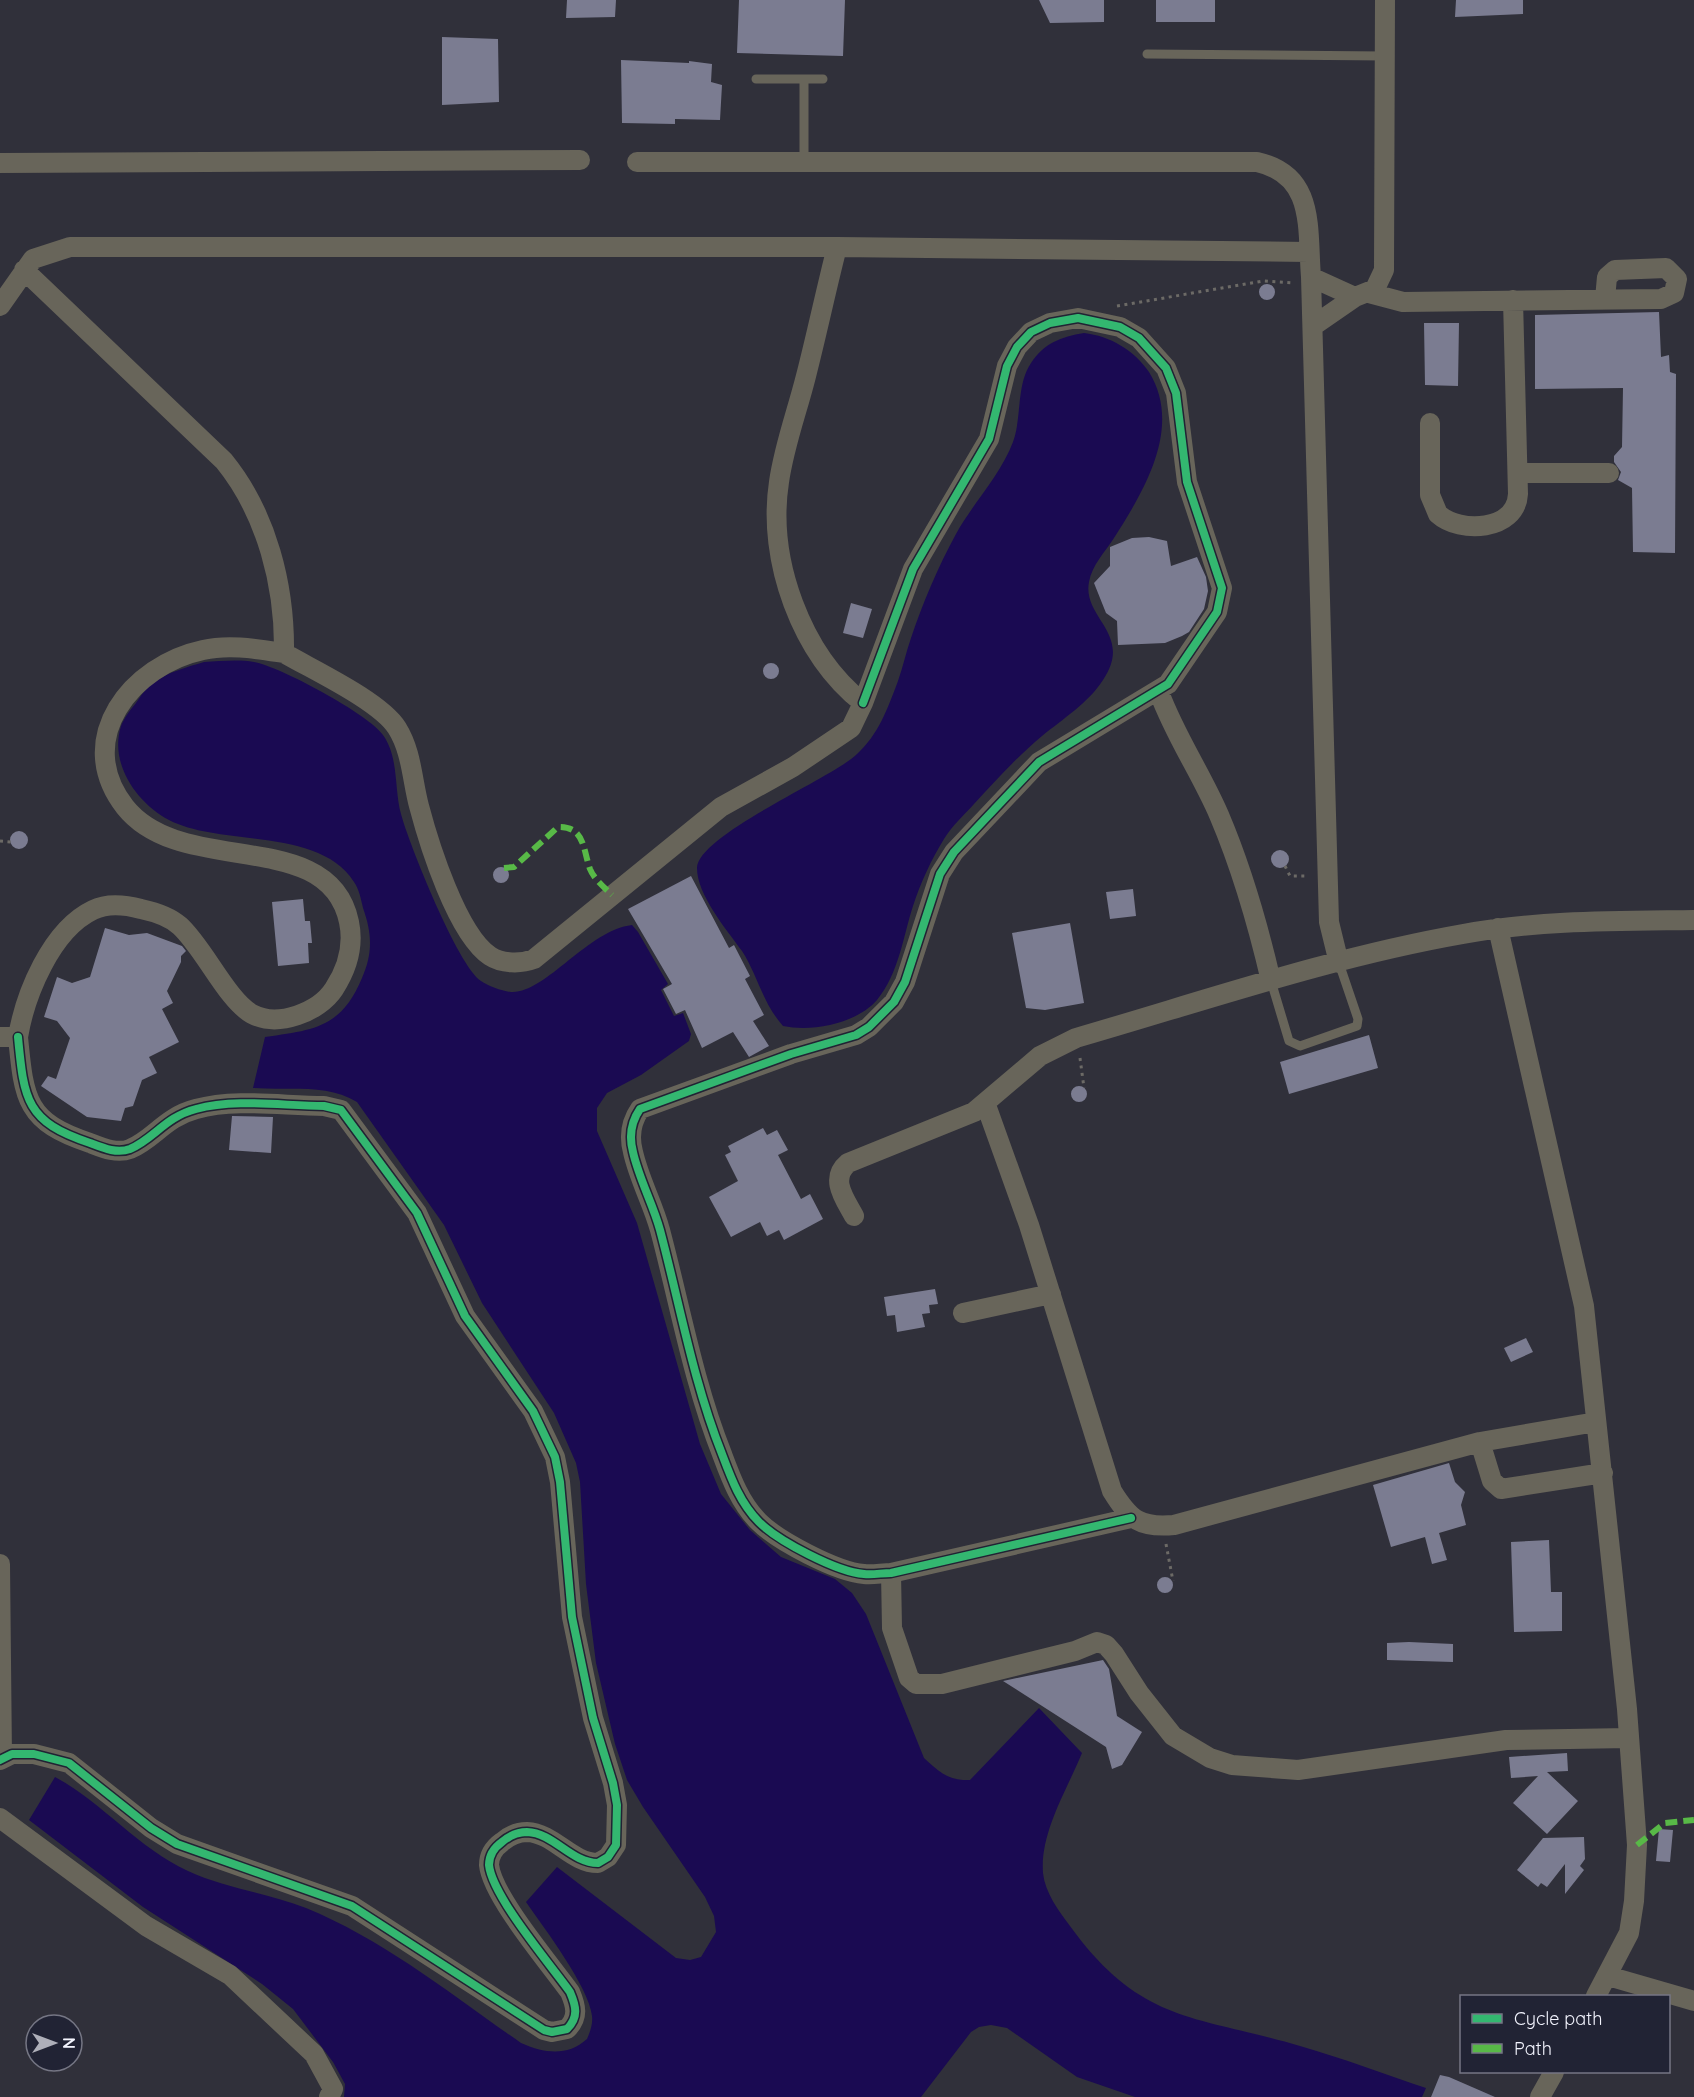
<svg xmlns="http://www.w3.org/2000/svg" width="1694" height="2097" viewBox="0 0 1694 2097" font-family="Quicksand,sans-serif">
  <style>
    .water { fill: #1a0a52 }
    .building { fill: #7b7c91 }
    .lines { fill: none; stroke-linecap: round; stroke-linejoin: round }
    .path { stroke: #6c6a66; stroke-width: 3; stroke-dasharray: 3 4.5; stroke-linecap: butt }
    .service { stroke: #68655a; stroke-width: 9 }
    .minor { stroke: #68655a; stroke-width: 20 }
    .quiet { stroke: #58b947; stroke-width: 6; stroke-dasharray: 12 6; stroke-linecap: butt }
    .cycleway-casing { stroke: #212334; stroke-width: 11 }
    .cycleway { stroke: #33b770; stroke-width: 8 }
  </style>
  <rect width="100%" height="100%" fill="#30303a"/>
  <path class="water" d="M1084,333c26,3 50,17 65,39 34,55 -5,119 -35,166 -9,14 -22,27 -25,44 -7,36 45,52 14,98 -14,22 -40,39 -61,56 -25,21 -46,44 -68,68 -10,11 -22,22 -30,35 -13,21 -23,43 -31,67 -10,31 -14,67 -36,94 -21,24 -65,32 -94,26 -21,-24 -25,-50 -41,-75 -15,-21 -45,-56 -45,-83 1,-33 133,-89 159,-113 23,-21 31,-45 42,-74 5,-14 8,-29 13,-43 12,-36 27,-71 45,-104 17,-31 44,-58 57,-92 9,-24 3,-57 18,-79 13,-20 30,-26 53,-30z
    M204,662c16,-1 35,-3 50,0 25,4 116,53 129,73 16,22 11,54 18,79 8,30 57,152 80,167 7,5 21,10 30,11 34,2 77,-62 121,-67l6,7 30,52 -7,6 13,26 9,-3 8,21 -2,7 -48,34 -34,18 -10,15v23l40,92 63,221 21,50 29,36 31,27 54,22 17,14 14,21 58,144c15,14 25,23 46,22l69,-72 43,45c-15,37 -42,79 -39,120 2,20 16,38 27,53 71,98 125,89 230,120 42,12 84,28 126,42l-4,9h-287l-58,-20 -70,-49 -16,-3 -12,2 -8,5 -50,65h-577l1,-13 -12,-22 -40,-53 -31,-25 -119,-77 -114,-87 26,-43c48,26 83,71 133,94 36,17 80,22 118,37 78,32 146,87 215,135 23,10 46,14 66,-4 3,-7 6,-15 5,-23 -3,-29 -48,-88 -66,-114l31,-35 119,91 14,2 11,-3 15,-25 -2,-16 -9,-19 -62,-90 -16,-27 -12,-36 -19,-81 -10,-79 -6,-102 -4,-19 -22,-50 -72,-110 -38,-78 -87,-123c-31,-19 -69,-11 -104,-14l12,-51c49,-7 76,-9 97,-59 11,-25 10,-45 1,-70 -2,-9 -4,-19 -9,-26 -35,-55 -133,-35 -185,-62 -32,-17 -60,-56 -48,-94 3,-8 10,-17 15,-23 5,-7 10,-16 18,-21 15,-10 33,-15 50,-20z"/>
  <path class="building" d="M567,0h49l-1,17 -49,1z
    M739,0h106l-2,56 -106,-3z
    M1039,0h65v22l-54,1z
    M1156,0h59v22h-59z
    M1456,0h67v14l-68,3z
    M442,37l56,2 1,63 -57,3z
    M621,60l68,3v-2l23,3 -1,18 11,3 -2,35 -45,-1v5l-53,-1z
    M1259 292a8 8 0 1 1 16 0a8 8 0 1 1-16 0Z
    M1659,312l2,45 8,-2 1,17 6,2 -1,179 -42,-1 -1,-64 -14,-8 3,-8 -7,-10v-6l8,-9 1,-59 -88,1v-74z
    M1424,323h35l-1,63 -33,-1z
    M1149,537l18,4 4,25 26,-9 9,20 2,14 -4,18 -15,23 -7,4 -17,7 -47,2 -1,-24 -11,-8 -12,-30 16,-17v-19l22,-9z
    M851,603l21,6 -9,29 -20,-5z
    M763 671a8 8 0 1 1 16 0a8 8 0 1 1-16 0Z
    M10 840a9 9 0 1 1 18 0a9 9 0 1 1-18 0Z
    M1271 859a9 9 0 1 1 18 0a9 9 0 1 1-18 0Z
    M493 875a8 8 0 1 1 16 0a8 8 0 1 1-16 0Z
    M691,876l38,72 5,-3 16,31 -5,3 19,36 -11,6 16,25 -20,11 -16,-25 -31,16 -17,-38 -9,4 -13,-25 9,-5 -44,-75z
    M1133,889l3,27 -26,3 -4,-27z
    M303,899l2,22h5l2,22h-4l1,20 -31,3 -6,-64z
    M1070,923l14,80 -39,7 -19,-2 -14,-75z
    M105,928l24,7 18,-2 35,13 4,5 -5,5v6l-14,29 6,12 -11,6 17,33 -30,15 8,16 -15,7 -9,26 -8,2 -4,13 -34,-4 -46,-31 7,-10 8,3 14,-41 -13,-17 -13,-4 13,-40 15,6 18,-6z
    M1369,1035l9,33 -89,26 -9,-32z
    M1071 1094a8 8 0 1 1 16 0a8 8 0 1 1-16 0Z
    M232,1116l41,1 -2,36 -42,-3z
    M763,1128l4,7 10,-5 11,20 -10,5 23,44 9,-5 13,25 -39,21 -5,-10 -12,6 -7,-14 -29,15 -22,-40 29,-16 -13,-26 6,-3 -3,-6z
    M935,1289l3,15 -9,1 1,8 -8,1 3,13 -28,5 -2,-17 -8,1 -3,-19z
    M1526,1338l7,14 -22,10 -7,-14z
    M1449,1463l6,19 10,10 -4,13 5,20 -27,8 8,27 -15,4 -7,-27 -34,10 -18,-62z
    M1549,1540l2,52h11v39l-48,1 -3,-90z
    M1157 1585a8 8 0 1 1 16 0a8 8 0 1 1-16 0Z
    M1409,1642l44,2v18l-66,-2v-17z
    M1103,1660l6,9 8,47 25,16 -20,33 -10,4 -6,-22 -103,-66z
    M1567,1753l1,18 -21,1 31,29 -31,33 -34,-31 25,-27 -27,2 -2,-21z
    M1659,1829l14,1 -3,32 -14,-1z
    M1584,1837l1,22 -5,7 4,4 -19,24v-30l-18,23 -6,-4 -3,4 -21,-17 26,-32z
    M1440,2075l9,2 46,20h-64z"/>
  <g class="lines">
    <path class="path" d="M1117,306l146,-25 31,2
      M0,841l11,1
      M1285,866l5,10h18
      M1080,1058l4,30
      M1166,1544l7,37"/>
    <path class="service" d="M1147,54l238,2
      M756,79h67
      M804,79v83
      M1271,981l18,60 11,5 57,-20 1,-7 -19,-56"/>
    <path class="minor" d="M637,162h620c59,13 50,67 54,115l18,645 10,41
      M0,163l580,-3
      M1311,277l44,20
      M1369,293l34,9 258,-3 13,-6 3,-14 -11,-11 -51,2 -8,7 -2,22
      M0,306l33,-47 37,-12h767l472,5
      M1313,326l42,-29 20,-8 9,-19 1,-270
      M1430,423v72l8,19c22,20 78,17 80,-20l-5,-194
      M1518,473h91
      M284,653c29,17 96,48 113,75 15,24 15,52 22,78 10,38 38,128 71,150 12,8 31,8 44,3l187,-152 72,-40 58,-39 12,-25c-62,-49 -96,-143 -84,-221 5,-36 18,-70 27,-106 11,-43 20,-86 31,-129
      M1159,692c16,44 42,81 60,123 23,54 39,110 52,166
      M863,703l50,-134 76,-130 18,-73 10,-19 14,-15 19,-9 28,-5 42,9 19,11 27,30 10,25 11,89 35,106 -5,24 -49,72 -129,78 -85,90 -14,22 -35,108 -11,20 -25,25 -13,8 -65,19 -151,55c-9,13 -11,28 -7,43 6,27 20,52 27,78 20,75 33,151 62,224 9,24 18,49 37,68 19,19 78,50 105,52 9,1 18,-1 27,-1l240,-55
      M1498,928l86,378 43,403 10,136 -3,56 -5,32 -33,63
      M0,1037h18c7,-42 33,-107 75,-127 14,-7 33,-5 48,-1 14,3 28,7 39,17 24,22 47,74 72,88 26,14 67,-2 82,-25 13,-20 20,-43 15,-67 -20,-97 -167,-43 -224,-115 -53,-68 7,-142 78,-157 26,-6 54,-1 81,3 1,-67 -17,-139 -60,-192l-200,-191
      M986,1105l43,120 83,266c18,29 28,37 62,34l306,-83 116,-20
      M854,1216c-9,-17 -25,-37 -6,-53l126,-51 66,-56 36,-18c128,-37 256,-81 387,-104 76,-14 154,-13 231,-14
      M963,1313l88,-19
      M1480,1442l12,39 9,8 102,-16
      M0,1564l2,194
      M891,1573l1,55 17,50 7,6h26l133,-33 22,-9 9,3 8,9 25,39 34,43 37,22 22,7 66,5 208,-30 123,-2
      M0,1760l12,-6h22l35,9 82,65 26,16 175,62 192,124 8,2 15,-3c12,-12 9,-23 3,-37 -20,-28 -78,-96 -81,-127 0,-10 6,-18 13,-23 7,-6 16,-10 25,-10 27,1 44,31 71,31l10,-6 8,-12 1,-40 -4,-22 -20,-65 -21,-101 -12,-135 -5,-25 -22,-46 -68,-95 -48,-103 -76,-103 -17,-4c-41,0 -88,-8 -128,3 -31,8 -42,30 -66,40 -13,5 -27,-1 -40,-6 -64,-21 -66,-43 -72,-106
      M0,1818l146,108 84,49 84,79 19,35 -4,8
      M1608,1976l86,25
      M1540,2097l14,-25"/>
    <path class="quiet" d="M504,868l10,-1 44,-40c27,-1 25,23 32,42 4,10 14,18 22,26
      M1637,1845l28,-22 29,-3"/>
    <g class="cycleway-casing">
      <path id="cycleway" d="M863,703l50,-134 76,-130 18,-73 10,-19 14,-15 19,-9 28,-5 42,9 19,11 27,30 10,25 11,89 35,106 -5,24 -49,72 -129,78 -85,90 -14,22 -35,108 -11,20 -25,25 -13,8 -65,19 -151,55c-9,13 -11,28 -7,43 6,27 20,52 27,78 20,75 33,151 62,224 9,24 18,49 37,68 19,19 78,50 105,52 9,1 18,-1 27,-1l240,-55
        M0,1760l12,-6h22l35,9 82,65 26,16 175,62 192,124 8,2 15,-3c12,-12 9,-23 3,-37 -20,-28 -78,-96 -81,-127 0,-10 6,-18 13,-23 7,-6 16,-10 25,-10 27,1 44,31 71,31l10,-6 8,-12 1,-40 -4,-22 -20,-65 -21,-101 -12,-135 -5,-25 -22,-46 -68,-95 -48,-103 -76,-103 -17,-4c-41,0 -88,-8 -128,3 -31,8 -42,30 -66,40 -13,5 -27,-1 -40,-6 -64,-21 -66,-43 -72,-106"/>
    </g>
    <use href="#cycleway" class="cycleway"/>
  </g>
  <rect x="1460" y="1995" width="210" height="78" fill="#212334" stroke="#757684" stroke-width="1.5"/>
  <rect x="1472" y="2014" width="30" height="9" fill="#33b770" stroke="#757684" stroke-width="1.5"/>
  <text x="1514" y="2025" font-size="18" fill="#f2f3fd">Cycle path</text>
  <rect x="1472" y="2044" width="30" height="9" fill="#58b947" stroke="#757684" stroke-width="1.5"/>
  <text x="1514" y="2055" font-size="18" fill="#f2f3fd">Path</text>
  <g transform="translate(54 2043) rotate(90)"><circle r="28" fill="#212334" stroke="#757684" stroke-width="1.5"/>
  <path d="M0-4.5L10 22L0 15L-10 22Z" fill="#aeafb9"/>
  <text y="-9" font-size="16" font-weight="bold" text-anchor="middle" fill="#f2f3fd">N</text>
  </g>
</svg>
